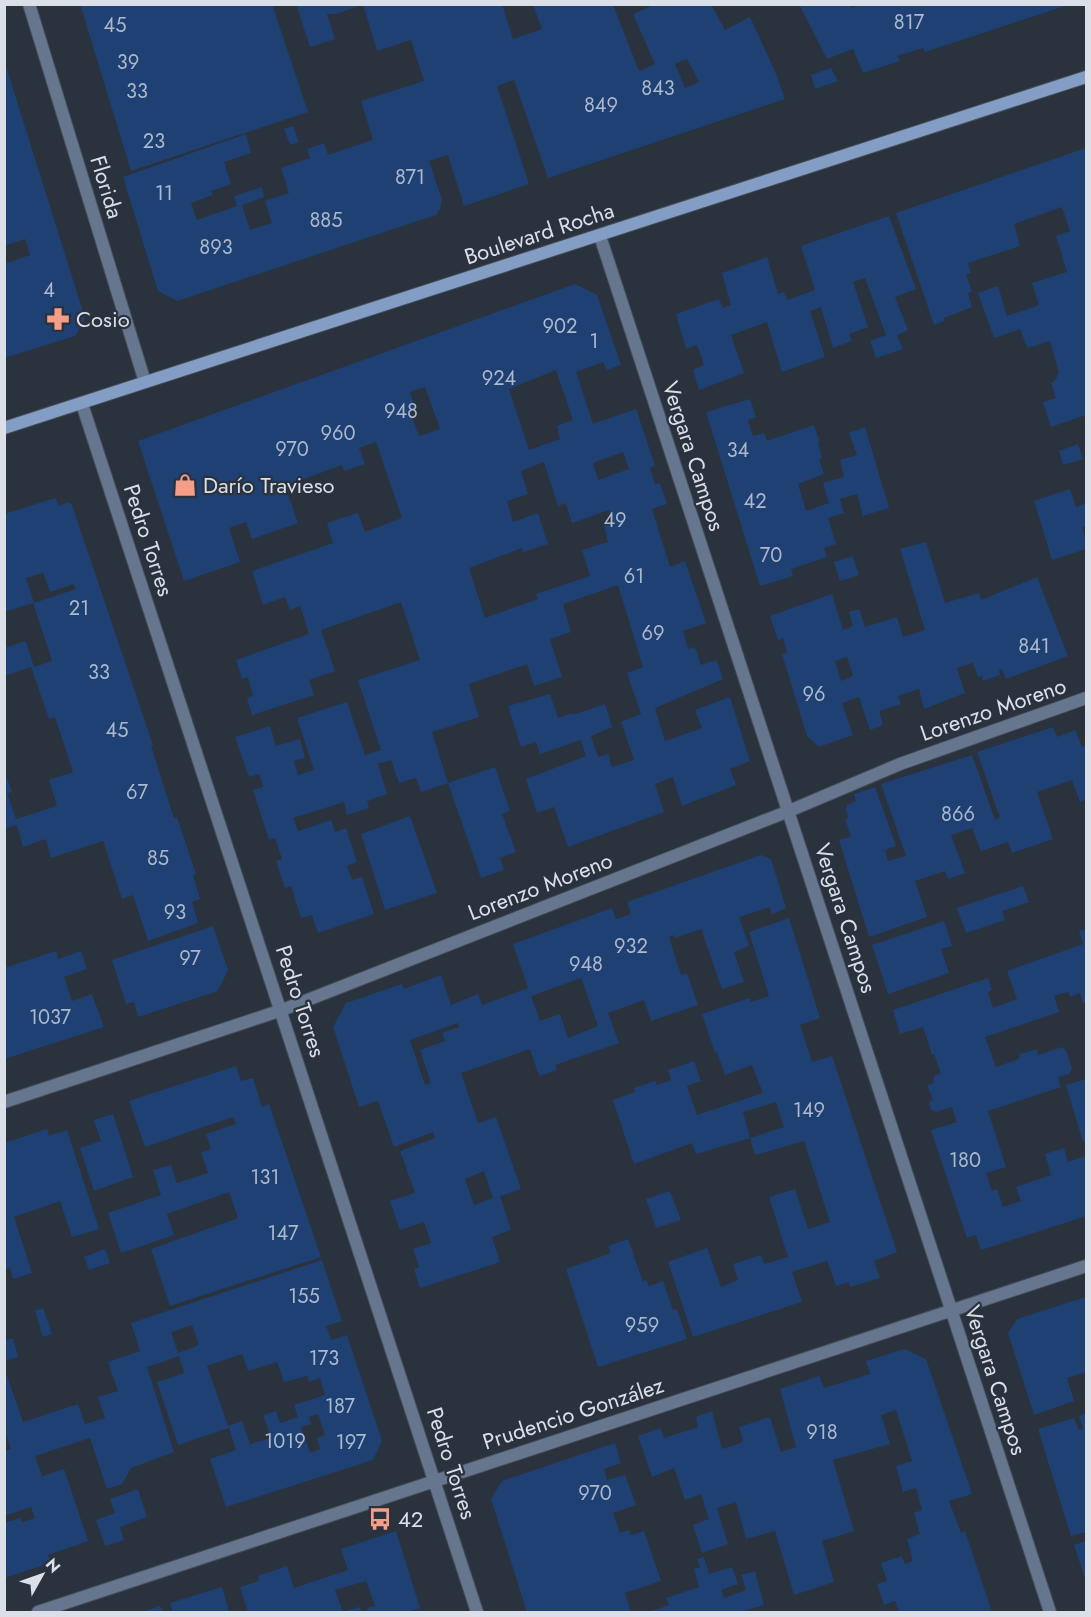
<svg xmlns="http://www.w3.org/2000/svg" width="1091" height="1617" viewBox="0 0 1091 1617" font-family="Jost,sans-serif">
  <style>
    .building { fill: #1f4073; fill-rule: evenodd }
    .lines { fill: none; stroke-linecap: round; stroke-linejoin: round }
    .street-casing { stroke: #464e59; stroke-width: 14 }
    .secondary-casing { stroke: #464e59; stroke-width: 14 }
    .street { stroke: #66768f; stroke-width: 12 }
    .secondary { stroke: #839dc4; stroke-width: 12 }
    .labels { text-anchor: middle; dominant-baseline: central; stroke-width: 4.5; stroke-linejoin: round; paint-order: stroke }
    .number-label { font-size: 20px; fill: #acb8cb }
    .street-label { font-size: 22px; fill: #dbe0e8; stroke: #2a323e }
    .poi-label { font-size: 22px; fill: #dbe0e8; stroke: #2a323e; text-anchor: start }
  </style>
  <rect width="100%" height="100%" fill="#2a323e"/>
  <path class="building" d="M80,4h192l36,108 -177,59z
    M296,4h66v1l-26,9h-9l8,25 -25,8z
    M363,4h139l11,35 29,-10 -9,-24h80l26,66 16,-7 -22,-50 23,-10h55l14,26 25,-13 24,52 11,30 -237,79 -34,-98 -17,6 32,98 -65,22 -16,-51 -19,6 13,39 -2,9 -4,6 -259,86 -19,-10 -35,-114 123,-43 5,19 -27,9 7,22 -20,7 2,4 -22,8 6,17 40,-14 -3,-10 28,-9 2,10 -22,8 8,25 22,-7 -7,-22 24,-8 -8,-25 29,-10 -3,-9 17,-6 4,12 45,-15 -12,-39 63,-20 -13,-41 -34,11zM687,59l12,23 -14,6 -10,-24z
    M799,4h51l2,4 8,-4 208,1 -143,47 -2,-4 -26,8 3,5 -37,12 -10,-24 -26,10z
    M4,60l81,258 -10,18 -71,22v-94l26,-9 -5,-16 -21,7z
    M831,68l7,13 -23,8 -4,-14z
    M293,126l6,16 -9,3 -6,-16z
    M1086,148v267l-35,12 -8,-25 13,-4 -5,-15 3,-1 5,-9 -9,-32 -23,7 -7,-19 -26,9 -16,-45 20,-7 9,30 32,-11 -7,-22 35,-11 -11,-36 14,-5 -8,-24 -48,17 6,22 -52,17 3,10 -5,1 6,18 -4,1 4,14 -28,11v3l-10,4 -38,-112z
    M889,216l27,73 -21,8 13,33 -11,5 6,14 -27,9 -6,-17 16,-6 -21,-57 -12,4 15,45 -19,7 3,7 -19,7 -12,-41 -11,4 15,46 -43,15 -15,-50 -36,13 13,38 -45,17 -6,-20 11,-5 -7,-20 -11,4 -10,-35 43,-15 4,9 8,-3 -9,-32 45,-16 11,37 6,-2 3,8 28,-10 -14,-44z
    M575,284l22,11 24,70 -14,5 -4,-8 -27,10 17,52 43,-15 19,57 -5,2 5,16 5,-1 7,21 -15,5 18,58 15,-6 21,62 -23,8 5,18 7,-2 6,18 16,-5 6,19 -68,29 10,33 37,-13 -7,-18 35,-13 20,64 -20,8 6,16 -54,21 -9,-29 -18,7 9,28 -96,35 -14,-40 -17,6 -11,-34 60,-23 -5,-16 -41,14 -4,-12 -15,5 -13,-41 42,-12 8,24 14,-5 1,2 32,-11 7,23 -21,9 7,21 10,-3 4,13 22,-7 -13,-38 20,-8 -14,-41 16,-6 -25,-82 -55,19 8,28 -21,7 12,38 -28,9 -7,-22 -58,20 10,33 -47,15 16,51 -27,9 -5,-14 -17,5 -8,-23 -13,4 9,30 -20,7 2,7 -22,7 -3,-13 -51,16 5,13 33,-11 4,12 11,-4 11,34 -10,4 5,14 10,-3 12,37 -56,19 -6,-18 -11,3 -10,-32 -6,2 -9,-27 6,-2 -7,-21 -6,2 -16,-50 10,-3 -4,-13 -10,3 -14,-40 35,-11 6,20 24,-7 5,19 -11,3 4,14 16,-5 -17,-52 50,-16 18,53 16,-5 -23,-70 62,-20 -19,-58 -80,28 14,41 -26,9 5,15 -62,20 -5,-17 6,-2 -5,-19 -6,2 -6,-19 73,-26 -9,-28 -10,4 -5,-13 -22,8 -11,-34 81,-28 -6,-20 31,-10 7,19 37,-14 -26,-76 -17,6 6,16 -21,7 -2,-6 -57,21 13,37 -46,16 -6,-17 -17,6 11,34 -56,19 -46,-140zM556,370l17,50 -16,6 3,13 -31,11 -20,-61zM425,387l15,42 -21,7 -9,-24 6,-2 -6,-18zM623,452l6,17 -31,11 -5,-17zM544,462l14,44 8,-3 6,20 37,-13 4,13 -9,3 4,16 -26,8 8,26 -54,18 2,5 -53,19 -16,-50 53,-20 1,4 25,-8 -10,-31 -25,9 -6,-21 21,-7 -7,-23z
    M750,399l6,18 -8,3 5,16 11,-3 3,8 47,-16 6,17 -2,1 4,15 -3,1 5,15 -26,10 8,27 23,-8 -6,-20 21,-6 -4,-17 17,-5 -8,-22 16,-6 24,81 -26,8 -6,-22 -17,5 4,14 -16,5 8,26 -12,4 3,9 -36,12 2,7 -33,10 -54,-174z
    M1078,444l5,15 -20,6 -4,-14z
    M1070,489l6,18 10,-4v23l-4,1 4,14v8l-34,11 -18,-59z
    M55,498l4,8 9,-4 4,3 81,240 -2,1 23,72 3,-1 19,57 -3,1 7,24 -8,3 6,21 -50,18 -15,-46 -11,4 -19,-58 -52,17 -5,-19 -23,8 -6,-22 -13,4v-59l8,22 -5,1 9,26 41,-13 -8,-26 24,-8 -18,-55 -6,2 -18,-52 -27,9v-28l22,-7 8,26 18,-6 -19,-58 -29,9v-98zM43,573l7,19 24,-8 2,5 -42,14 -8,-25z
    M926,542l19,61 34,-10 2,7 56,-23 31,79 -62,23 -4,-10 -3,1 1,5 -17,6 -1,-5 -4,1 -5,-14 -16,5 8,25 -41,16 -5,-20 -21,7 3,8 -22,7 4,14 -13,5 -11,-33 -17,6 11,32 -34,12 -12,-11 -25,-82 5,-1 -4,-15 -5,2 -8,-24 62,-22 11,36 10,-4 -4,-14 10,-3 6,18 32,-10 6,20 22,-7 -25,-81zM847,657l6,19 -12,5 -6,-20z
    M853,556l6,19 -19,6 -6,-19z
    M1053,727l4,10 18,-7 7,17 4,-2v54l-6,3 -8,-22 -35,12 16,47 -41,14 -4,-11 -27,9 -9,-23 -21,7 14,38 -17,6 -3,-8 -30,10 12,36 -58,20 -30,-97 12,-3 -6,-18 3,-1 -2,-8 1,-5 9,-4 -2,-7 21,-7 21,59 -11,4 3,11 18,-5 -25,-72 91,-29 23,65 5,-2 -23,-66z
    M495,767l15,44 -8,3 14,38 -16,6 4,12 -23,8 -33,-95z
    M410,816l27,77 -52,17 -24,-76z
    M761,855l10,4 15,49 -14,6 -2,-7 -31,10 10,29 -15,6 10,30 -22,7 -21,-60 -26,9 -1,-3 -5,2 12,38 6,-2 11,32 -47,16 -7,-21 -36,13 11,30 -64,22 2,5 -18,6 -9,-27 -69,24 17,50 18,-6 25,72 -21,7 11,34 -19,7 8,25 -80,26 -6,-19 5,-2 -6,-18 18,-6 -7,-21 -24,8 -10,-29 25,-8 -15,-42 35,-13 -2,-6 -39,15 -16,-46 -19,6 -26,-80 13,-24 56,-19 2,5 37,-14 10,30 27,-11 4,11 46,-17 -15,-44 99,-36 4,11 15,-5 -4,-12zM581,978l17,48 -30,12 -8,-24 -20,7 -9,-25zM458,1023l1,4 -17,6 3,8 -25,9 11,33 -6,2 -15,-45zM484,1171l9,27 -19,7 -9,-26z
    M1023,886l6,16 -27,9 3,9 -39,13 -9,-25z
    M789,918l31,100 -20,7 12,37 20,-6 65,196 -23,9 6,17 -30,9 -1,-5 -13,4 -9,-25 -35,11 10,30 -109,35 -25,-75 39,-14 14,39 17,-7 -5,-16 28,-9 3,9 24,-7 -19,-60 26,-8 13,40 22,-7 -26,-81 -49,14 -5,-17 -54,16 -4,-11 -58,21 -21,-64 22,-8 -1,-4 21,-7 2,4 14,-5 -3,-10 26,-9 7,20 -14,5 10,29 66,-22 -11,-28 -27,10 -8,-23 -2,1 -13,-39 47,-16 2,4 18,-6 -20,-64zM776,1102l8,25 -34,11 -7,-26z
    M944,921l8,25 -11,3 8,24 -61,21 -16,-49z
    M213,926l15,44 -10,21 -80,26 -4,-15 -8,2 -14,-44z
    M1086,929v73l-3,1 -3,-10 -10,4 -2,-5 -14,4 5,16 -74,25 11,30 23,-8 1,-5 17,-5 1,6 24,-8 4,3 6,19 -3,5 -11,3 3,10 -73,24 18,56 -20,6 6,18 5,-2 6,18 18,-6 -5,-14 35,-12 -6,-21 19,-6 4,14 18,-6v60l-105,34 -5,-15 -9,3 -36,-108 26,-8 -5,-15 -16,5 -5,-2 -2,-8 4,-2 -6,-15 7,-2v-7l7,-3 -7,-19 -2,1 -9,-28 -23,7 -7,-24 95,-32 4,12 -4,2 5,16 24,-9 -10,-28 76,-27 -4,-13z
    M56,951l2,8 23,-8 6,18 -23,8 8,24 20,-7 12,33 -100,32v-91z
    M236,1066l5,15 12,-3 9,29 7,-3 52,153 -151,49 -19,-57 87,-31 -9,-26 -62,22 7,21 -53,18 -13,-40 53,-18 -8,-25 18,-5 6,18 31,-10 -7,-20 10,-4 -5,-15 30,-10 -3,-7 -88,30 -16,-46z
    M1086,1079v62l-3,1 -17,-57z
    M113,1114l20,63 -39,14 -14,-43 21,-7 -7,-21z
    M47,1129l2,7 18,-6 32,99 -27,8 -12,-36 -46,16 18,56 -19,6 -3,-11 -6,2v-127z
    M670,1191l11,29 -25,8 -10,-29z
    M628,1239l15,43 3,-2 3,6 14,-5 10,29 4,-1 10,30 -89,28 -32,-98 45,-16 -3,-7z
    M105,1249l5,14 -21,7 -5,-13z
    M322,1260l20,61 -16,5 5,14 16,-5 35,106 -9,19 -147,47 -16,-48 26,-9 -7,-22 -51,17 -21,-63 27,-9 -5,-17 -32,11 27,85 -43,16 -9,16 -15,5 -17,-51 -55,18 7,20 22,-7 24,72 -40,14 3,8 -47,15v-55l16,-5 2,4 13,-4 -4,-11 -27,9v-65l7,-2 -7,-20v-62l19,55 55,-18 7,20 20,-6 -7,-21 20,-6 -10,-29 32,-11 -9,-28zM192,1325l7,20 -21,8 -7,-21zM242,1354l6,17 29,-9 7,20 23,-6 2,6 11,-4 5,17 -31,10 4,12 -18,6 -4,-12 -13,4 8,23 -21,6 -8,-23 -14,5 -21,-60zM318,1414l7,21 -8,3 3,11 -10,4 -9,-26 10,-3 -2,-7z
    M1086,1297v75l-19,6 7,23 -40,14 -26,-82 9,-14z
    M43,1308l9,26 -9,3 -8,-26z
    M13,1338l5,19 -14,4v-20z
    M904,1349l22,10 46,135 -23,7 12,32 4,-2 27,81h-93l-4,-11 -11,4 -7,-21 10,-3 -6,-18 21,-7 3,8 8,-3 -6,-22 13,-5 -6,-21 8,-3 -6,-22 -13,4 -7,-26 16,-5 -16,-51 -15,5 9,29 -57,16 21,71 -32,10 12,41 -40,13 -19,-64 -29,8 -10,-37 -19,6 11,36 -26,9 -9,-28 16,-6 -8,-25 -16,6 -11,-32 -22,9 -14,-41 23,-8 3,10 34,-11 -2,-10 16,-6 10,38 21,-7 -4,-15 31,-10 11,35 15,-5 -16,-58 39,-13 5,12 46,-14 -4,-13z
    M1086,1413v119l-15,4 -33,-107 36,-11 5,12 4,-1 -4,-13z
    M615,1443l6,20 -17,6 3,11 18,-5 11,30 -23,8 7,20 9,-3 2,5 13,-4 17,50 -36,12 6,19h-104l-36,-113 11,-18z
    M138,1489l9,28 -27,10 4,13 -19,6 -9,-26 19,-7 -5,-14z
    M396,1531l24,77 -12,4h-39l-2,-4 8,-2 -9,-25 -31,9 8,22h-95l-8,-25 19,-6 -1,-5 29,-10 7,22 54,-18 -7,-21z
    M1086,1541v40l-12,-36z
    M704,1557l5,17 23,-7 6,17 -17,6 3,8 22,-8 -5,-15 14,-4 9,34 -23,7h-92l20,-7 -3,-7 33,-11 -5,-18 6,-2 -3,-8z
    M222,1587l7,25h-56l-3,-9z
    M160,1606l3,6h-21z
    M360,1607l1,5h-18z"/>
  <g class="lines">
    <g class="street-casing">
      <path id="street" d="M29,4l116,378
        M600,236l450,1376
        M82,404l395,1208
        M4,1102l278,-92 507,-199 111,-47 186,-66
        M38,1612l1048,-346"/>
    </g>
    <g class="secondary-casing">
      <path id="secondary" d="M4,428l1082,-351"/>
    </g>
    <use href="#street" class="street"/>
    <use href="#secondary" class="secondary"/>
  </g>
  <defs>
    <g id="pharmacy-bare" transform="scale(1.8)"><path d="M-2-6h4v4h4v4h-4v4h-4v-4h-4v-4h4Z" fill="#f49e88" stroke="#2a323e" stroke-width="2.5" paint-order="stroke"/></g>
    <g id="shop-bare" transform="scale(1.8)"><path d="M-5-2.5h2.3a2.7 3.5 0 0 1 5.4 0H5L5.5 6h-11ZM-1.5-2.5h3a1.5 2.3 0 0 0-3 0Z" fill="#f49e88" stroke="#2a323e" stroke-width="2.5" paint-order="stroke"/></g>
    <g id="bus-bare" transform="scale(1.8)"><path d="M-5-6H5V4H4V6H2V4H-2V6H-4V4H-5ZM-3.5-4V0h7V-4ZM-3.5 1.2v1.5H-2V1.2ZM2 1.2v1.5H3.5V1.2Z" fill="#f49e88" stroke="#2a323e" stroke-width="2.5" paint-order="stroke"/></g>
  </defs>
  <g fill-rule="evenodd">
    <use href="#pharmacy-bare" x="58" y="319"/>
    <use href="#shop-bare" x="185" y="485"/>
    <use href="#bus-bare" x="380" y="1519"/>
  </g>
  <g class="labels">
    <g class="number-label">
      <text x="909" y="22">817</text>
      <text x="115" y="25">45</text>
      <text x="128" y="62">39</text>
      <text x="658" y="88">843</text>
      <text x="137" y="91">33</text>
      <text x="601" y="105">849</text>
      <text x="154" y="141">23</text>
      <text x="410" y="177">871</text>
      <text x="164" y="193">11</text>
      <text x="326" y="220">885</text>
      <text x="216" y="247">893</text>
      <text x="49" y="290">4</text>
      <text x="560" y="326">902</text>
      <text x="594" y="341">1</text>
      <text x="499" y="378">924</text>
      <text x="401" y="411">948</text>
      <text x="338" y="433">960</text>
      <text x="292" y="449">970</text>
      <text x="738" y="450">34</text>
      <text x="755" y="501">42</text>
      <text x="615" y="520">49</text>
      <text x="771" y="555">70</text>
      <text x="634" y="576">61</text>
      <text x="79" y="608">21</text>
      <text x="653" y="633">69</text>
      <text x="1034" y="646">841</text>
      <text x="99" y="672">33</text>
      <text x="814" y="694">96</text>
      <text x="117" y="730">45</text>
      <text x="137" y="792">67</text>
      <text x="958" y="814">866</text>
      <text x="158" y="858">85</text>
      <text x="175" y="912">93</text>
      <text x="631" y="946">932</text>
      <text x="190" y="958">97</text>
      <text x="586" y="964">948</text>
      <text x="50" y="1017">1037</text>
      <text x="809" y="1110">149</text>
      <text x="965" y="1160">180</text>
      <text x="265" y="1177">131</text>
      <text x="283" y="1233">147</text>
      <text x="304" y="1296">155</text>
      <text x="642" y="1325">959</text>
      <text x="324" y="1358">173</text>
      <text x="340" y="1406">187</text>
      <text x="822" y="1432">918</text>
      <text x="285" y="1441">1019</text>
      <text x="351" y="1442">197</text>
      <text x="595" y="1493">970</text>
    </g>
    <g class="street-label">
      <text transform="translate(107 187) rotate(73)">Florida</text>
      <text transform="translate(539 233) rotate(-18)">Boulevard Rocha</text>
      <text transform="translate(694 456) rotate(72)">Vergara Campos</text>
      <text transform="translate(149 540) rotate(72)">Pedro Torres</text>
      <text transform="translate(993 709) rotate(-19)">Lorenzo Moreno</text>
      <text transform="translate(540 886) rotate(-21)">Lorenzo Moreno</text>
      <text transform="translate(846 918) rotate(72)">Vergara Campos</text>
      <text transform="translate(301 1001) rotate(72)">Pedro Torres</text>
      <text transform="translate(996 1380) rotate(72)">Vergara Campos</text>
      <text transform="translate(573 1413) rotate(-18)">Prudencio González</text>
      <text transform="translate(452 1463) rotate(72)">Pedro Torres</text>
    </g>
    <g class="poi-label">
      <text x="76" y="319">Cosio</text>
      <text x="203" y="485">Darío Travieso</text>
      <text x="398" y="1519">42</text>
    </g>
  </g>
  <rect width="1091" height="1617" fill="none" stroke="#dbe0e8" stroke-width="12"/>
  <g transform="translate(42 1575) rotate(50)" stroke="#2a323e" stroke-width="4.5" paint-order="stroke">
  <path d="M0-4.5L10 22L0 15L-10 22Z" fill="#dbe0e8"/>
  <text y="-9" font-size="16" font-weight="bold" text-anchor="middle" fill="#dbe0e8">N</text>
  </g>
</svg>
